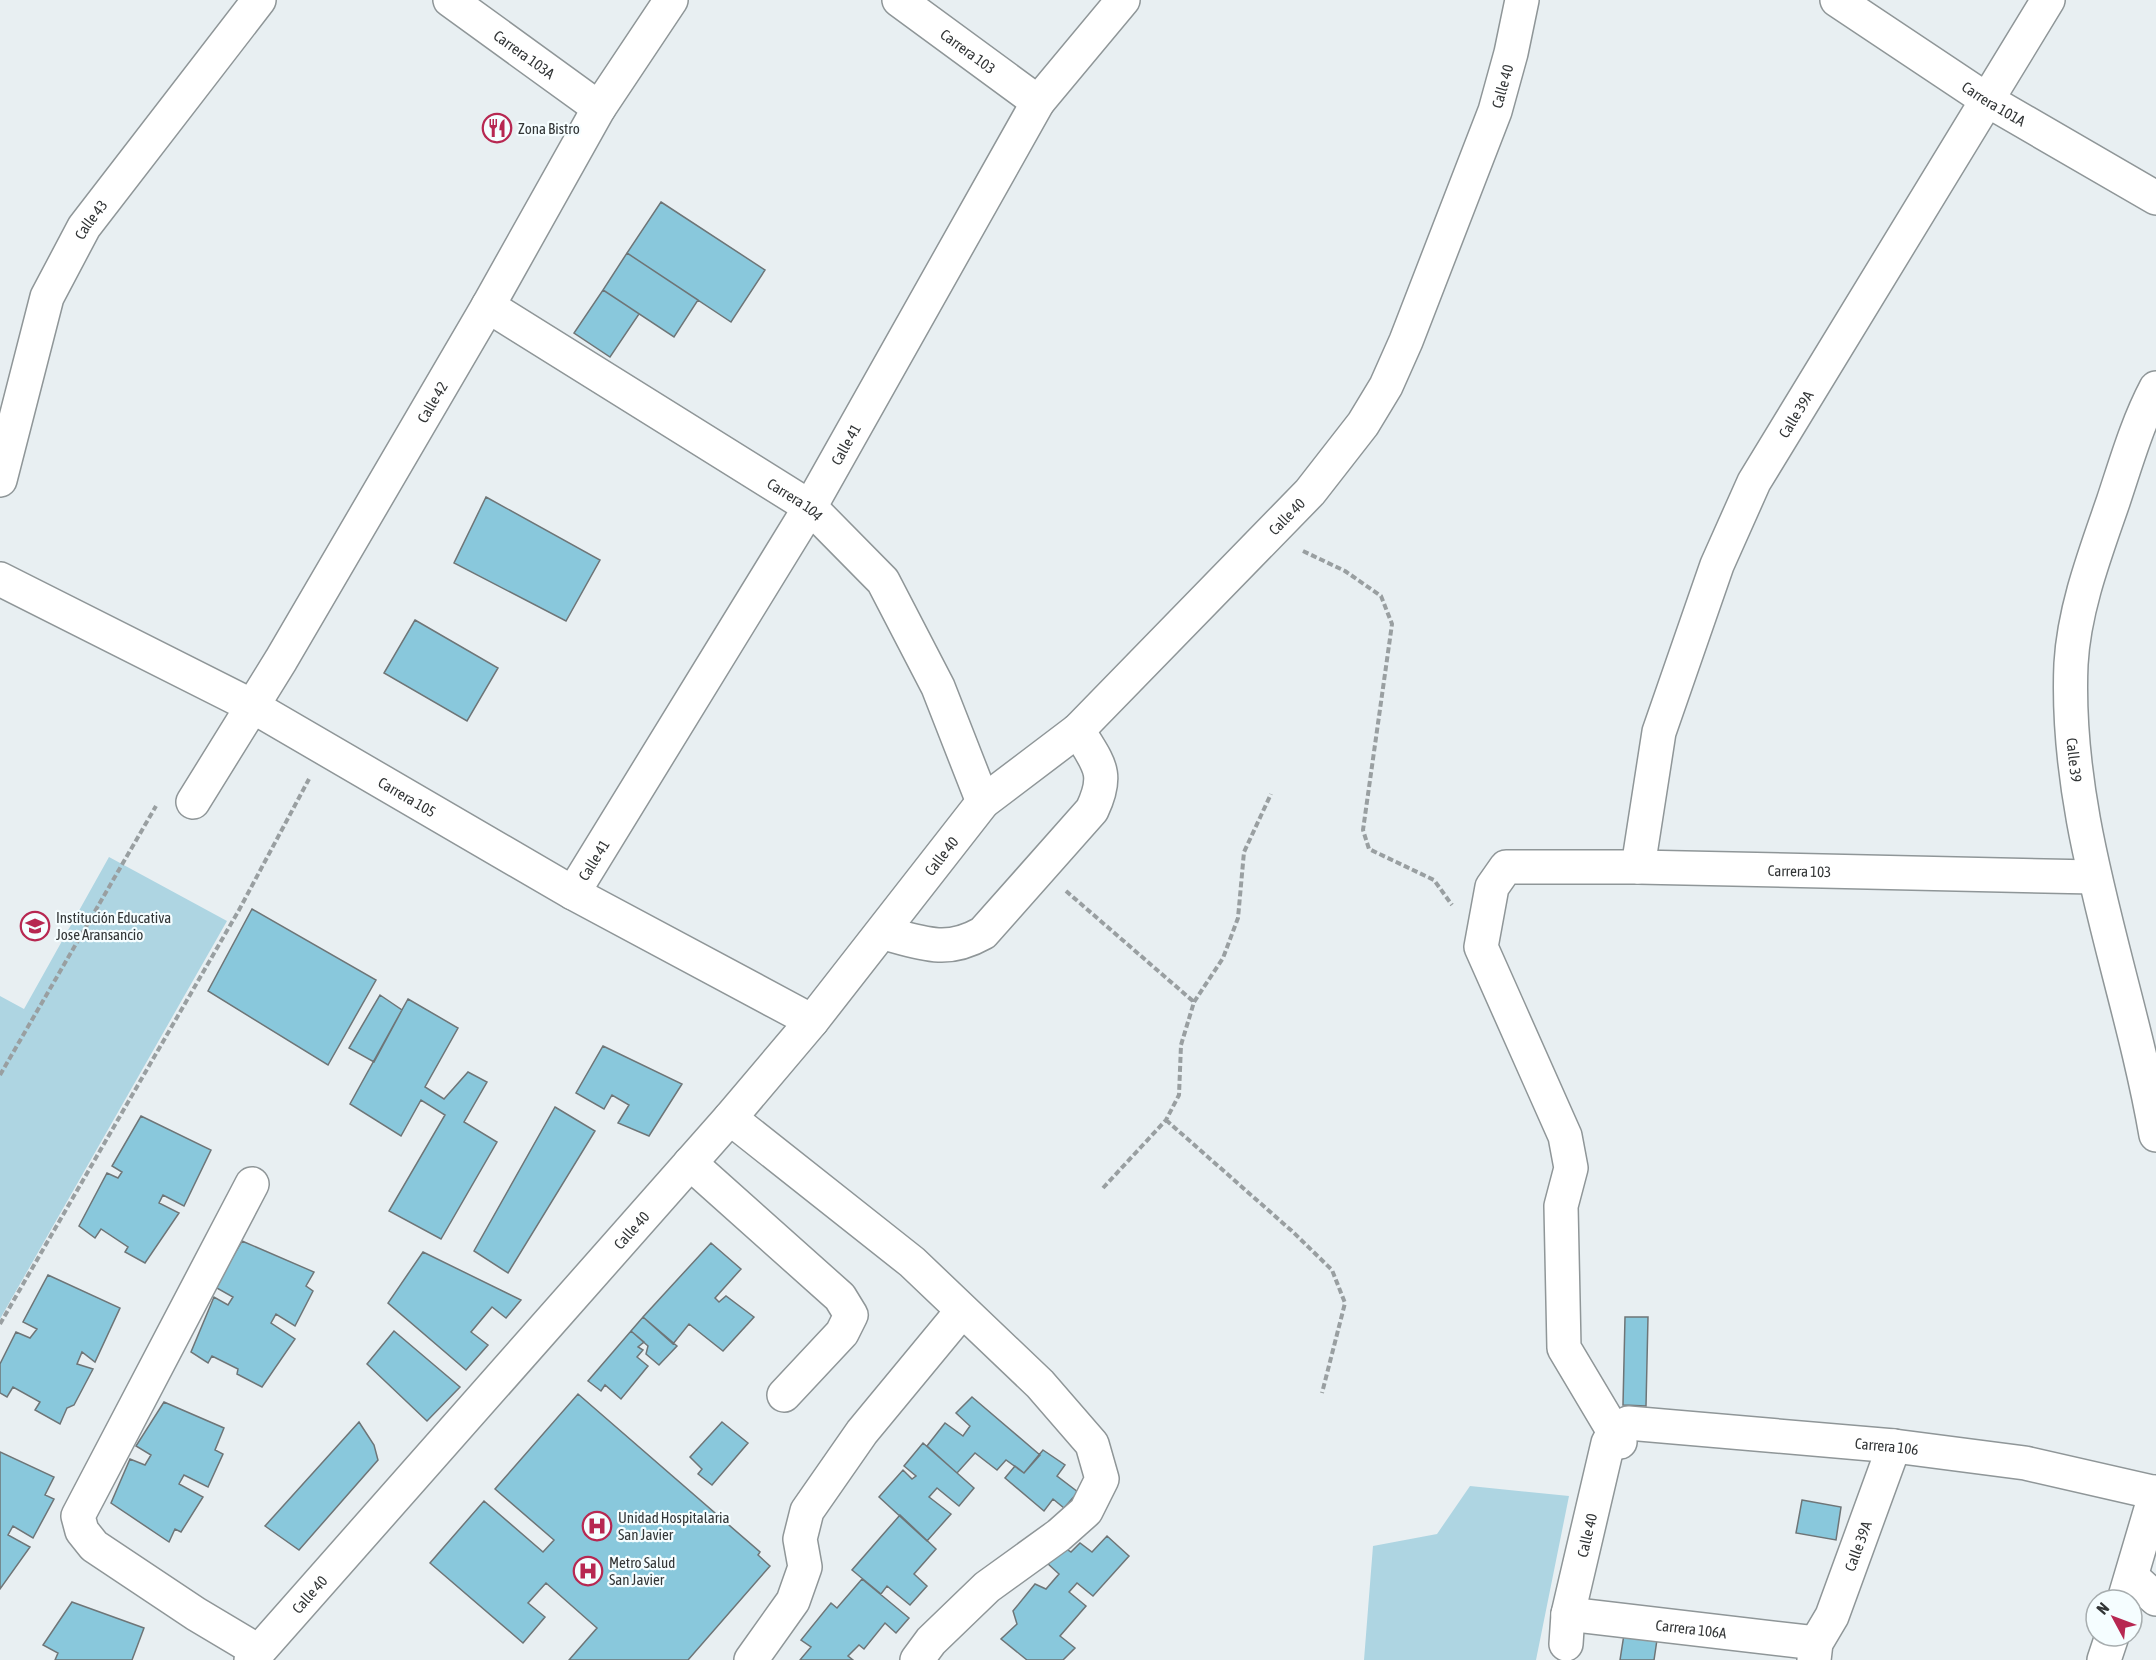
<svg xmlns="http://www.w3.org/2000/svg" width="2156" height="1660" viewBox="0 0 2156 1660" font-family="'Asap Condensed',sans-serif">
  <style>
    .green { fill: #aed5e2 }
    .building { fill: #89c8dc; stroke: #6e7577; stroke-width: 1.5 }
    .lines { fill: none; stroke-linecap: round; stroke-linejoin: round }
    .minor-casing { stroke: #8f9698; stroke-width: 36 }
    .path { stroke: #999fa1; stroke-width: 4; stroke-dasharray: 6 3; stroke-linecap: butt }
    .minor { stroke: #fff; stroke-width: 33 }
    .labels { text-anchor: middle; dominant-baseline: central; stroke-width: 4.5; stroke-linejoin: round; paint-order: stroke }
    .street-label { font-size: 15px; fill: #323536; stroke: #f5fdff }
    .poi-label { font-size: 15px; fill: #323536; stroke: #f5fdff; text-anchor: start }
  </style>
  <rect width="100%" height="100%" fill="#e8eff2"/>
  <path class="green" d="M109,857l118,64 -227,398v-323l24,13z
    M1470,1486l99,10 -33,164h-172l9,-114 64,-12z"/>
  <path class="building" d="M661,202l104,68 -34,52 -104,-69z
    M627,253l71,47 -24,37 -71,-47z
    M603,290l36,24 -29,43 -36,-24z
    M486,497l114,63 -34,61 -112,-58z
    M415,620l83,48 -31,53 -83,-48z
    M252,909l124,71 -48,85 -120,-74z
    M380,995l22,15 -28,52 -25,-14z
    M408,999l50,29 -33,59 19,12 24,-27 19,10 -23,40 33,20 -56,97 -52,-28 56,-96 -24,-15 -20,36 -51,-32z
    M603,1046l79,38 -33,52 -31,-13 11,-18 -17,-10 -8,14 -28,-16z
    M555,1107l40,24 -87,142 -34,-22z
    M141,1116l70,34 -27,56 -21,-11 -4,8 20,10 -34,50 -20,-11 3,-5 -27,-18 -6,9 -16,-12 28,-53 11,5 4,-6 -10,-6z
    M242,1241l72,31 -8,14 7,5 -18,35 -19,-12 -5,9 24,16 -33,48 -25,-13 1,-5 -26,-13 -4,7 -17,-11 23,-55 14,8 5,-8 -18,-10z
    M711,1243l30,26 -26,29 4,4 7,-6 28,21 -31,34 -34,-27 -16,20 -30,-27z
    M423,1252l98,48 -15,18 -14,-11 -21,25 17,13 -22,25 -78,-67z
    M48,1275l72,33 -25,54 -13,-10 -5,12 16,5 -19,36 -7,3 -7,16 -25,-14 5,-8 -27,-15 -6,10 -7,-4v-29l16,-32 14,6 7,-9 -14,-7z
    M643,1317l34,29 -18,19 -13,-11 2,-8 -17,-15z
    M1625,1317h23l-2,89 -23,-1z
    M394,1331l66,56 -33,34 -60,-57z
    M631,1331l13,11 -6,5 5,3 -6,7 11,9 -27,33 -16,-14 -4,6 -13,-10z
    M578,1394l182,158 -2,3 12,11 -82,94h-119l28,-32 -51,-45 -18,20 17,14 -22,26 -93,-80 54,-62 59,51 11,-12 -59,-51z
    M972,1397l68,58 -16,18 -18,-13 -9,10 -22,-17 -18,20 -30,-27 18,-23 18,13 7,-10 -14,-13z
    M164,1402l60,26 -9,22 8,4 -15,33 -24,-12 -5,9 24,13 -22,35 -6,-3 -6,13 -58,-39 19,-44 15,6 6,-10 -15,-9z
    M359,1422l15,23 4,15 -79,90 -34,-24z
    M722,1422l26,21 -36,42 -14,-11 4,-5 -12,-12z
    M923,1443l51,45 -15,18 -22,-18 -8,9 22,17 -24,27 -48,-44 24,-27 9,9 4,-3 -12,-10z
    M1043,1450l22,15 -8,11 21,16 -14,16 -11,-9 -9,12 -39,-33 10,-12 9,7z
    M0,1452l54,25 -9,18 9,4 -21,39 -20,-12 -5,9 22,12 -30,42z
    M1802,1500l39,7 -5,33 -40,-7z
    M900,1515l36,34 -22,25 13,12 -17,19 -23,-19 -6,8 -29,-24z
    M1107,1536l22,20 -36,40 -16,-13 -8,9 17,14 -26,30 15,12 -12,12h-36l-26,-21 16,-15 -4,-13 22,-27 11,5 13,-15 -12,-11 15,-17 9,6 9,-9 12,9z
    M862,1579l47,39 -13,15 -11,-10 -21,26 -5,-4 -11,11 5,4h-53l11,-13 -10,-7 30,-37 6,5z
    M72,1602l72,26 -12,32h-77l3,-7 -15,-8z
    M1625,1628l33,5 -4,27h-34z"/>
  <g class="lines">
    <g class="minor-casing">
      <g id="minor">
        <path id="s1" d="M450,0l149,108"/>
        <path id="s2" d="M899,0l139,102"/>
        <path id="s3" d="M1837,0l150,100 169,98"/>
        <path id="s4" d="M488,306l322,201 73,74 55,106 45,115"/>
        <path id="s5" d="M2156,388c-19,36 -30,75 -43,114 -18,52 -39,107 -42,162 -7,161 58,314 85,471"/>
        <path id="s6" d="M0,480l47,-183 37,-70 175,-227"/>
        <path id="s7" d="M0,579l252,127 321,187 239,128"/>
        <path id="s8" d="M193,802l88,-142 207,-354 111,-198 72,-108"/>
        <path id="s9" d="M1638,867l21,-135 58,-167 37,-83 294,-482"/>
        <path id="s10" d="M573,893l237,-386 228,-405 85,-102"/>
        <path d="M882,933c41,9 62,22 101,0l109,-123c18,-38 6,-46 -14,-80"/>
        <path d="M730,1118l182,144 128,122 52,60 10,35 -16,32 -27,24 -72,52 -56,54 -14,19"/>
        <path d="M690,1163l150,134 11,18 -9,18 -58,62"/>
        <path d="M252,1184l-174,332 4,15 12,15 102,68 62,37"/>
        <path id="s11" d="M1620,1442l-56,-94 -3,-142 10,-38 -6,-32 -84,-189 11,-60 14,-20h132l456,10"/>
        <path d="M2132,1577l24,22"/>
        <path d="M2124,1600l32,-108"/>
        <path id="s12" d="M1568,1614l248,29"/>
        <path id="s13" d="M1566,1644l2,-30 40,-171 7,-13 13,-7 266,23 131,17 131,30"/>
        <path id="s14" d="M251,1660l479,-542 82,-97 171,-219 95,-72 232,-238 53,-68 23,-38 20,-45 89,-230 16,-58 11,-53"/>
        <path d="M751,1660l42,-59 12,-34 -5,-28 7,-28 55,-79 100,-121"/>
        <path id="s15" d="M1814,1660l2,-17 16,-27 62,-170"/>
        <path d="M2104,1660l8,-24"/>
      </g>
    </g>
    <path class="path" d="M1303,551l42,20 36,25 11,28 -29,206 6,19 65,31 18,25
      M1066,891l128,111
      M0,1075l156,-269
      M1166,1120l127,112 39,38 13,33 -23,90
      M1103,1188l63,-68 13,-25 2,-50 13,-43 29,-44 15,-40 6,-66 27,-58
      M0,1324l239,-414 70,-131"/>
    <use href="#minor" class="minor"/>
  </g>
  <defs>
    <g id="restaurant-ring" transform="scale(1.5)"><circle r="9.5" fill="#f5fdff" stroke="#b72751" stroke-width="1.5"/><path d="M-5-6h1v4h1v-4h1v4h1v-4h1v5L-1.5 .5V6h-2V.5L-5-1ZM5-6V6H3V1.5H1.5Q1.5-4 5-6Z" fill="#b72751"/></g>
    <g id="school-ring" transform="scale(1.5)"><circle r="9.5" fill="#f5fdff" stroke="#b72751" stroke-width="1.5"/><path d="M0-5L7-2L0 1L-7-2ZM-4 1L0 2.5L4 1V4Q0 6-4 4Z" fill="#b72751"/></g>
    <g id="hospital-ring" transform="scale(1.5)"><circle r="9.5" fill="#f5fdff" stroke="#b72751" stroke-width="1.5"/><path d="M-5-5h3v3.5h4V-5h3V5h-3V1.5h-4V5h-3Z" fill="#b72751"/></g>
  </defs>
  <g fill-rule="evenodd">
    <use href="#restaurant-ring" x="497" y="128"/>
    <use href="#school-ring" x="35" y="926"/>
    <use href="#hospital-ring" x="597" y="1526"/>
    <use href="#hospital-ring" x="588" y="1571"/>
  </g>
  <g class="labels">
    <g class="street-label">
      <text stroke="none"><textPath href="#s2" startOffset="86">Carrera 103</textPath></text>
      <text stroke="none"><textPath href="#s1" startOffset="92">Carrera 103A</textPath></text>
      <text stroke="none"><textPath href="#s14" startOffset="2032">Calle 40</textPath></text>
      <text stroke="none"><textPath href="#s3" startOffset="188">Carrera 101A</textPath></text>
      <text stroke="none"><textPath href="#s6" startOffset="278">Calle 43</textPath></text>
      <text stroke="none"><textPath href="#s8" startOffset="466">Calle 42</textPath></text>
      <text stroke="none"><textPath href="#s9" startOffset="484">Calle 39A</textPath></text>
      <text stroke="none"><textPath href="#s10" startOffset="525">Calle 41</textPath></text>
      <text stroke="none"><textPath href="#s4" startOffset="363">Carrera 104</textPath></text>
      <text stroke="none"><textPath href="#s14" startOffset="1546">Calle 40</textPath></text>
      <text stroke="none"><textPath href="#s5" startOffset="386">Calle 39</textPath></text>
      <text stroke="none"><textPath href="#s7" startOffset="462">Carrera 105</textPath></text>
      <text stroke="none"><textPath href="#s14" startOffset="1060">Calle 40</textPath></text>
      <text stroke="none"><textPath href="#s10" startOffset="39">Calle 41</textPath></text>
      <text stroke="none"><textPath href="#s11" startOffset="909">Carrera 103</textPath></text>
      <text stroke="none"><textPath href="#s14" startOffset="574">Calle 40</textPath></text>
      <text stroke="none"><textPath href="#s13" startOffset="495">Carrera 106</textPath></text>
      <text stroke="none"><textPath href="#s13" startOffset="111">Calle 40</textPath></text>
      <text stroke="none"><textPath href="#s15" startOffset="123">Calle 39A</textPath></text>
      <text stroke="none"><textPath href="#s14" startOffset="88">Calle 40</textPath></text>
      <text stroke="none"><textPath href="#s12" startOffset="124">Carrera 106A</textPath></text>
    </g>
    <g class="poi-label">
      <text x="518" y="128">Zona Bistro</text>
      <text x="56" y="917">Institución Educativa<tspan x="56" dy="17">Jose Aransancio</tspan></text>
      <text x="618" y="1517">Unidad Hospitalaria<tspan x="618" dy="17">San Javier</tspan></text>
      <text x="609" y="1562">Metro Salud<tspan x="609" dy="17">San Javier</tspan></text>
    </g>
  </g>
  <g transform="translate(2114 1618) rotate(311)"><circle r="28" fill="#f5fdff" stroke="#a7adaf" stroke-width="1.5"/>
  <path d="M0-4.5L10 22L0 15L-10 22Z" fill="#b72751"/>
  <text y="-9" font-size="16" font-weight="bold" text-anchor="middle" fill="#323536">N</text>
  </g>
</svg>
